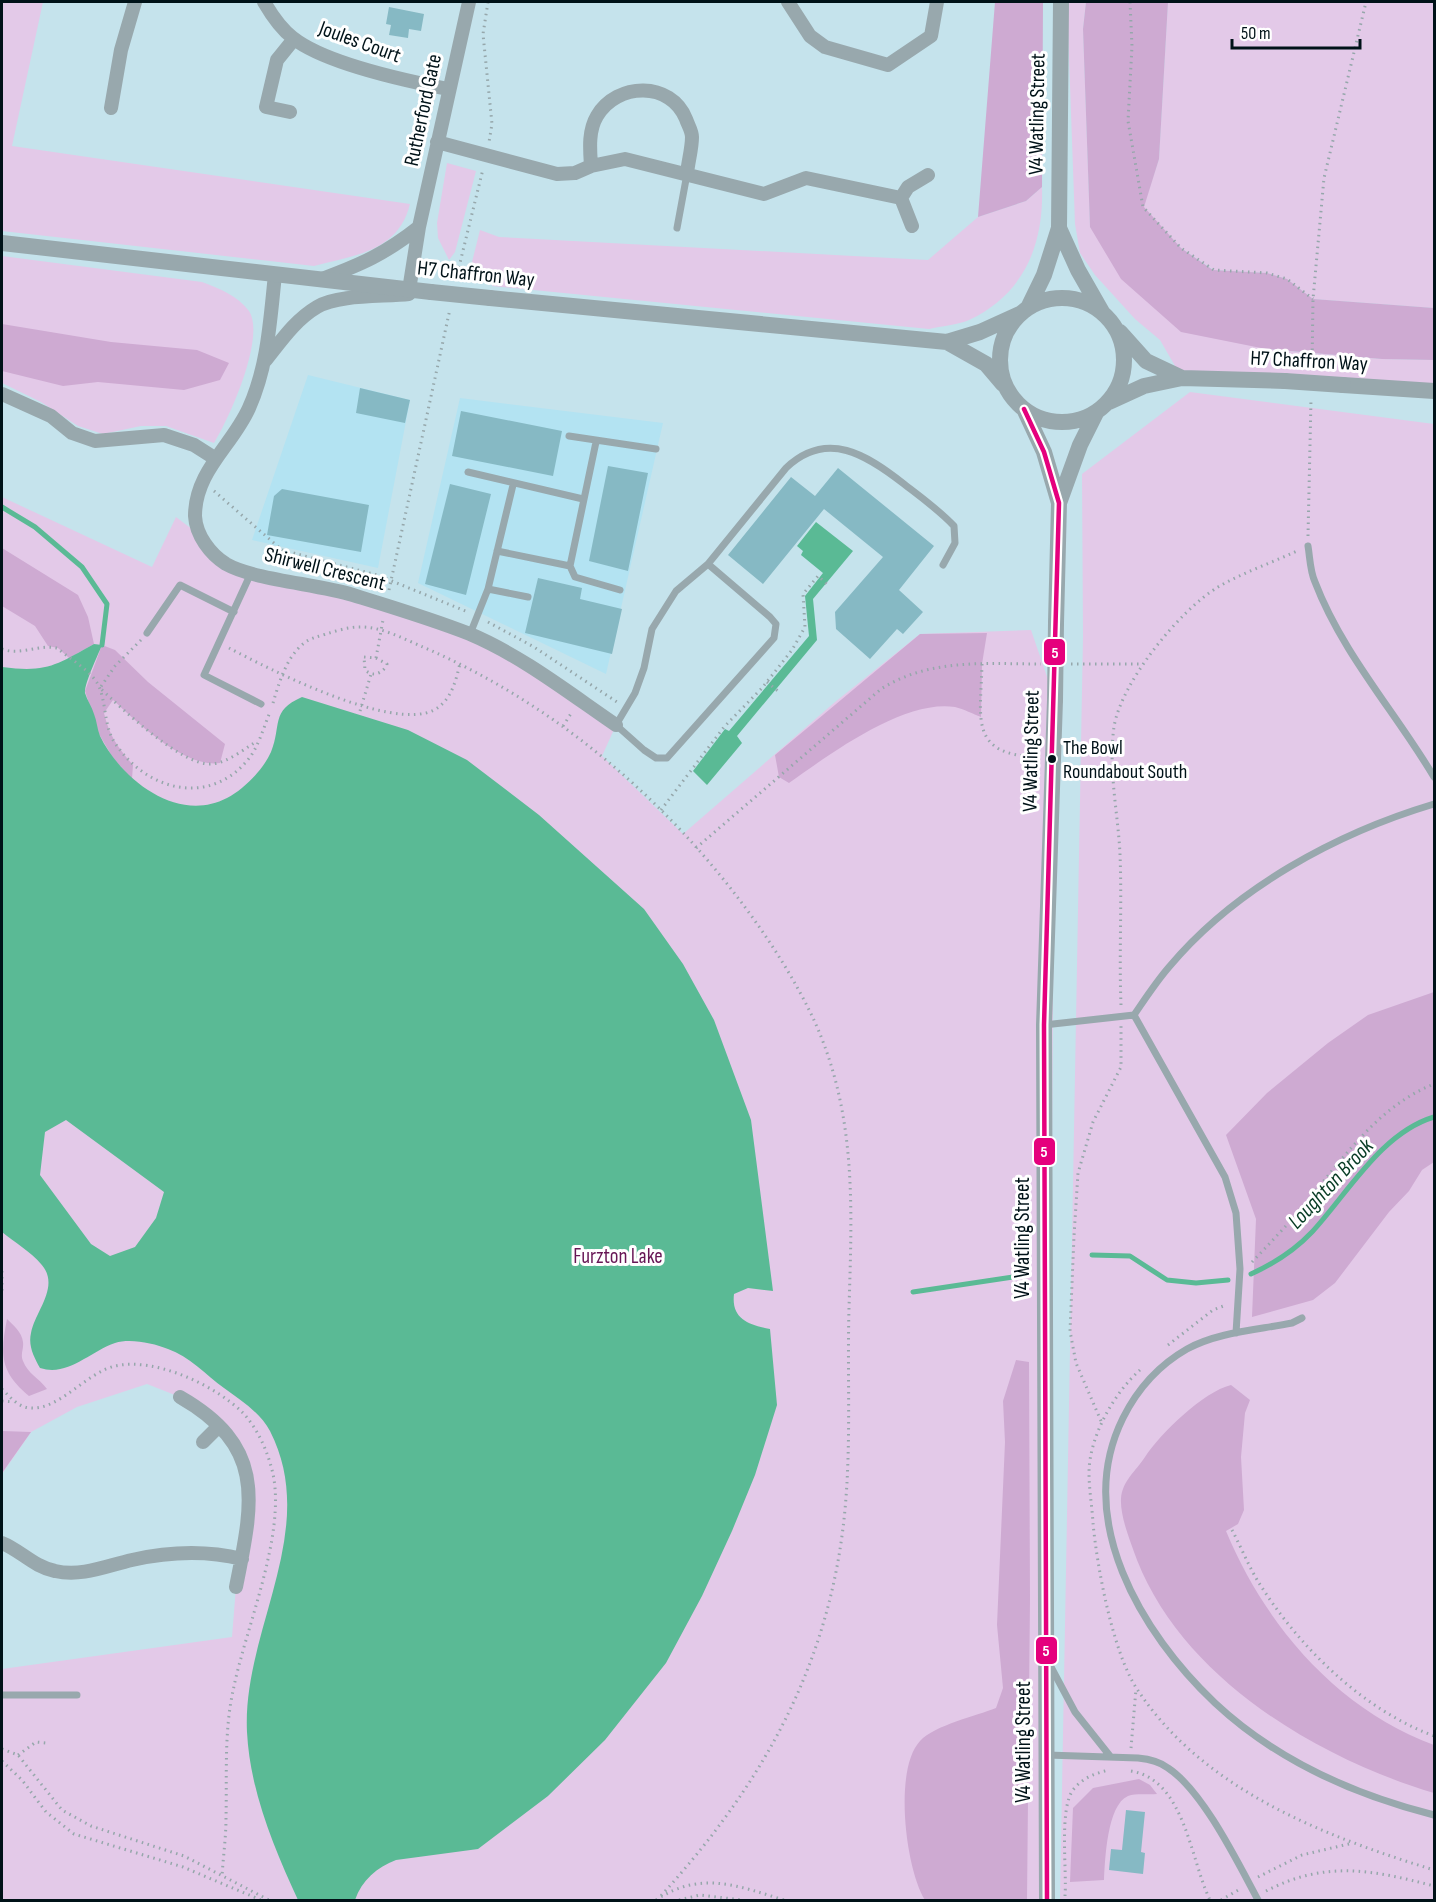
<svg xmlns="http://www.w3.org/2000/svg" width="1436" height="1902" viewBox="0 0 1436 1902" font-family="'Sofia Sans Condensed',sans-serif">
  <style>
    .built { fill: #b3e3f2 }
    .green { fill: #e3c9e8 }
    .forest { fill: #ceaad2 }
    .water { fill: #5aba95; fill-rule: evenodd }
    .lines { fill: none; stroke-linecap: round; stroke-linejoin: round }
    .stream { stroke: #5aba95; stroke-width: 5 }
    .building { fill: #86b9c4 }
    .path { stroke: #96a7ab; stroke-width: 3; stroke-dasharray: 1.5 4.5; stroke-linecap: butt }
    .service { stroke: #98a8ad; stroke-width: 7 }
    .minor { stroke: #98a8ad; stroke-width: 14 }
    .tertiary { stroke: #98a8ad; stroke-width: 16 }
    .tertiary-bridge { stroke: #98a8ad; stroke-width: 16 }
    .bus-1-casing { stroke: #fff; stroke-width: 9 }
    .bus-1 { stroke: #e5007d; stroke-width: 4.5 }
    .bus-dot { fill: #001218; stroke: #fff; stroke-width: 2 }
    .labels { text-anchor: middle; dominant-baseline: central; stroke-width: 6; stroke-linejoin: round; paint-order: stroke }
    .bus-label { font-size: 20px; fill: #001218; stroke: #fff; text-anchor: start }
    .street-label { font-size: 21px; fill: #001218; stroke: #fff }
    .park-label { font-size: 21px; fill: #671655; stroke: #fff }
    .water-label { font-size: 22px; font-style: italic; fill: #073b24; stroke: #fff }
    .line-badge { stroke: #fff; stroke-width: 2 }
    .badge-label { font-size: 16px; text-anchor: middle; font-weight: bold; fill: #fff }
  </style>
  <rect width="100%" height="100%" fill="#c5e3ec"/>
  <path class="built" d="M308,375l102,25 -32,168 -126,-28z
    M460,398l203,25 -57,251 -188,-91z"/>
  <path class="green" d="M2,2h41l-31,144 398,58c-12,48 -55,51 -96,62l-312,-35z
    M1067,2h19l-3,27 7,198 176,122 116,10 52,1v31l-252,-13 -22,-38 -25,-21 -40,-44 -15,-22 -5,-29z
    M1168,2h266v306l-121,-9 -26,-20 -20,-6 -53,-3 -33,-22 -38,-41 16,-48z
    M447,163l29,8 -21,81 -6,8 -11,-22 -1,-15z
    M1042,187c2,58 -18,107 -73,133 -11,5 -28,6 -40,9l-437,-43 1,-10 -21,-14 8,-32 19,7 429,23 50,-43 48,-16z
    M2,256l200,26c18,7 35,13 47,29 17,26 -20,108 -35,132l-48,-17h-25l-38,8 -25,-8 -37,-24 -39,-19z
    M1190,392l244,32v1476h-374l23,-1264 -1,-162z
    M2,497l150,70 24,-50 25,19 25,28 244,70 146,91 -14,31 81,78 152,-132 85,-68 111,-4 24,70 -8,1200h-1045v-231l230,-32 4,-50 13,-63 -15,-83 -54,-44 -33,-13 -70,23 -46,25 -29,42z"/>
  <path class="forest" d="M995,2h48l-1,185 -16,14 -48,16z
    M1086,2h82l-9,157 -15,48 37,41 32,22 54,3 20,6 26,20 121,9v52l-52,-1 -116,-10 -85,-17 -60,-53 -31,-52 -7,-198z
    M2,324l109,18 86,8 32,13 -9,17 -36,10 -86,-8 -35,4 -61,-15z
    M2,548l76,47 10,22 6,27 -25,14 -11,-10 -10,-2 -13,-20 -33,-20z
    M987,633l-5,31 -1,53c-8,-3 -17,-8 -26,-10 -51,-8 -125,47 -166,76l-10,-6 -4,-22 145,-121z
    M102,645l13,5 33,32 77,62 -5,19c-36,5 -82,-40 -107,-63l-9,13c5,22 14,35 29,52l-1,14 -19,-21 -14,-24 -14,-43z
    M1434,992v170l-12,8 -13,21 -20,21 -54,71 -22,17 -61,17 4,-98 -30,-84 41,-42 61,-50 40,-28z
    M7,1319c6,6 15,13 16,23 1,7 -3,12 0,19 5,13 16,17 24,28l-18,7c-29,-24 -29,-41 -22,-77z
    M1016,1360l13,2 1,237 -3,301h-102c-19,-30 -32,-130 -5,-159 15,-16 56,-25 76,-33l7,-20 -6,-63 8,-183 -2,-41z
    M1231,1385l19,15 -5,13 -4,44 3,53 -6,14 -12,7c39,94 111,178 208,214v48c-117,-35 -250,-114 -297,-233 -6,-17 -17,-43 -16,-61 1,-18 15,-28 24,-42 16,-24 58,-65 86,-72z
    M2,1431l29,1 -29,41z
    M1139,1779l11,6 7,9c-9,1 -21,-1 -29,2 -21,9 -23,64 -24,84l-34,2 3,-74 20,-20z"/>
  <path class="water" d="M816,522l37,29 -40,48 4,41 -80,96 5,7 -35,42 -14,-14 32,-42 4,2 80,-95 -4,-40 18,-23 -22,-18 2,-4 -6,-5z
    M94,644l8,1c-4,10 -18,39 -17,48 2,7 7,14 9,21 3,7 3,15 6,22 21,43 77,88 127,62 17,-9 36,-28 44,-46 11,-27 -1,-41 31,-55l106,33 59,30 72,55 105,94 39,55 31,56 37,100 22,171 -25,-3 -14,6c-3,25 15,31 36,35l7,76 -22,70 -23,56 -30,65 -36,67 -61,77 -57,56 -70,53 -82,11c-19,7 -34,20 -41,40h-57c-24,-52 -48,-109 -51,-168 -5,-102 74,-201 23,-301 -10,-19 -30,-31 -46,-43 -18,-13 -35,-32 -56,-39 -15,-6 -38,-11 -53,-6 -26,9 -47,34 -75,25 -6,-11 -12,-22 -9,-35 4,-22 30,-47 10,-69 -10,-12 -27,-22 -39,-32v-565c45,6 54,-2 92,-23zM66,1120l98,72 -8,26 -21,29 -25,9 -19,-12 -51,-69 5,-43z"/>
  <g class="lines">
    <path class="stream" d="M2,507l33,20 47,40 25,37 -5,41
      M1092,1255l38,1 37,24 29,3 32,-3
      M1251,1274c22,-10 44,-24 61,-42 36,-39 69,-99 122,-115
      M913,1292l100,-15"/>
  </g>
  <path class="building" d="M389,7l35,7 -3,17 -12,-2 -1,9 -19,-3 2,-10 -5,-1z
    M360,388l50,12 -5,23 -49,-10z
    M461,411l101,20 -9,45 -101,-20z
    M608,466l40,7 -20,98 -39,-10z
    M838,468l96,78 -35,44 24,22 -20,22 -6,-5 -27,30 -34,-30 -1,-17 48,-55 -59,-48 -61,75 -35,-29 63,-78 24,19z
    M450,484l41,10 -25,101 -41,-11z
    M282,489l87,16 -8,47 -94,-17 7,-39z
    M538,578l44,10 -2,11 42,10 -10,45 -87,-21z
    M1126,1810l19,2 -4,40 4,1 -2,21 -34,-4 2,-21 11,1z"/>
  <g class="lines">
    <path class="path" d="M488,2l-5,32 9,90 -3,18
      M1130,2l2,44 -4,75 15,86 38,41 33,22 53,3 20,6 26,20
      M456,279l27,-110
      M1312,368l1,-69 11,-121 42,-176
      M214,491l68,59 95,25 91,37
      M1308,536l3,-137
      M389,590l61,-281
      M488,622l46,25 83,55
      M141,640l-26,26 -15,22c21,20 82,78 111,76 16,-1 32,-14 46,-23
      M229,648c40,21 163,84 205,62 17,-9 22,-29 26,-47
      M2,649c18,7 37,-5 55,-1 13,11 38,25 43,41 7,20 4,40 17,57 31,44 90,60 129,16 12,-13 17,-33 24,-50
      M364,657l12,1 11,6 -1,3c-6,7 -13,10 -21,3z
      M376,658l7,-38
      M982,664c-1,54 -14,91 56,93
      M1071,664h71
      M767,682l12,10
      M273,703c6,-20 13,-45 30,-59 7,-6 14,-7 23,-10 10,-3 22,-7 33,-7 21,-1 45,12 64,20 88,38 167,93 236,161 58,57 119,136 154,210 44,95 39,189 36,290 -2,73 3,147 -6,220 -18,147 -86,263 -185,371
      M360,711l11,-37
      M563,726l9,-14
      M1069,773h44
      M661,810l63,-83 38,-39 30,-38 13,-23 -2,-33 15,-18 11,10
      M696,848l185,-159c49,-31 104,-25 160,-25
      M1121,1005c-2,-50 1,-101 -1,-151 -2,-41 -12,-85 -6,-127 7,-45 66,-117 104,-140 24,-14 53,-24 79,-36
      M1252,1262c21,-22 42,-44 61,-68 35,-42 68,-89 121,-110
      M2,1271v24
      M1168,1345l45,-35 13,-5
      M1140,1370c-26,23 -51,67 -51,103 0,16 3,33 4,50 4,44 20,130 44,166 66,101 187,147 297,181
      M2,1389c8,8 17,19 29,19 28,2 55,-35 84,-42 40,-9 100,19 128,47 15,16 25,39 30,61 13,62 -28,155 -40,217 -9,41 -6,86 -7,127 0,20 -3,40 -4,59
      M2,1401l12,1
      M1101,1421l-25,-58 -6,-32 4,-95 4,-63 15,-51 28,-55v-41
      M1232,1530c9,17 17,37 27,53 41,65 103,126 175,153
      M1131,1748l5,-59
      M2,1749l16,6 44,55 29,16 93,30 85,44
      M18,1755l18,-13 10,1
      M2,1761l20,19 24,32 28,22 109,33 78,33
      M1131,1771c54,9 59,88 79,129
      M1258,1877l44,-22 51,-12
      M1266,1891c60,-31 107,-21 168,-5
      M1065,1896c2,-26 -6,-87 8,-106 9,-12 23,-17 36,-20
      M656,1900c45,-30 82,-14 128,0
      M679,1900l21,-5 42,5
      M1221,1900l19,-11"/>
    <path class="service" d="M677,228l10,-54
      M569,436l87,13
      M468,472l115,27
      M1308,546c2,12 2,25 7,36 27,71 81,131 119,195
      M497,551l73,15 26,-124
      M708,564l62,53 6,7 -2,14 -107,120h-11l-12,-8 -28,-25 19,-32 9,-25 8,-39 24,-38 32,-27 78,-96c41,-39 81,-13 118,16 18,14 35,26 50,42l1,17 -12,22
      M570,566l5,11 45,13
      M251,573l-47,102 57,29
      M488,589l40,8
      M147,633l33,-48 54,27
      M470,634l18,-45 25,-104
      M1134,1015c11,-16 22,-33 35,-48 66,-79 168,-134 265,-163
      M1044,1025l90,-10 91,162 11,36 4,56 -4,64
      M1302,1318l-10,5c-35,7 -74,9 -105,26 -28,16 -50,41 -64,69 -50,101 18,215 92,285 61,57 140,92 219,112
      M1051,1667l24,45 35,44
      M2,1695h75
      M1047,1755l91,3c11,1 21,3 30,10 35,23 70,95 90,132"/>
    <path class="minor" d="M264,2c7,12 17,27 29,36 33,26 114,43 155,51
      M788,2l22,34 15,11 63,18 43,-29 6,-34
      M111,108l10,-58 14,-48
      M290,112l-24,-5 11,-47 17,-21
      M437,142l120,32 18,-1 16,-7 34,-7 139,35 42,-16 95,20 11,28
      M591,166c-1,-16 -3,-35 6,-50 20,-34 74,-35 89,3 2,6 6,12 6,18 0,12 -4,25 -5,37
      M901,198l7,-11 20,-12
      M275,275c-5,45 -7,91 -26,133 -17,38 -54,63 -54,108 1,19 15,38 31,48 28,16 92,20 127,31 39,12 79,24 117,39 52,22 99,59 146,91
      M322,279c40,-15 63,-25 97,-52
      M409,290l10,-63 50,-225
      M265,361c16,-20 30,-41 52,-54 21,-13 67,-10 92,-13
      M2,394l49,22 21,17 23,8 69,-6 30,10 22,14
      M180,1397c87,50 73,104 56,190
      M203,1442l16,-16
      M2,1543c18,7 32,24 53,28 27,6 51,-5 77,-11 36,-8 73,-10 110,-1"/>
    <path class="tertiary" d="M1059,228l19,42 24,42
      M2,243l429,49
      M490,298l457,44 33,-10 42,-19
      M1000 360a62 62 0 1 1 124 0a62 62 0 1 1-124 0Z
      M1028,308l16,-33 15,-47 2,-226
      M1120,332l26,29 36,17
      M947,342l39,22 17,20
      M1343,385l91,6
      M1109,402l35,-16 38,-8 103,3
      M1024,409l20,43 15,51 -3,120
      M1059,503l21,-58 16,-32
      M1047,1900l-3,-875 11,-325"/>
    <path class="tertiary-bridge" d="M431,292l59,6
      M1285,381l58,4
      M1055,700l1,-77"/>
    <g class="bus-1-casing">
      <path id="bus-1" d="M1024,409l20,43 15,51 -15,522 3,875"/>
    </g>
    <use href="#bus-1" class="bus-1"/>
  </g>
  <circle class="bus-dot" cx="1052" cy="759" r="5"/>
  <g class="labels">
    <g class="bus-label">
      <text x="1063" y="748">The Bowl<tspan x="1063" dy="24">Roundabout South</tspan></text>
    </g>
    <g class="street-label">
      <text transform="translate(360 42) rotate(20)">Joules Court</text>
      <text transform="translate(423 110) rotate(-78)">Rutherford Gate</text>
      <text transform="translate(1037 114) rotate(-89)">V4 Watling Street</text>
      <text transform="translate(476 274) rotate(6)">H7 Chaffron Way</text>
      <text transform="translate(1309 361) rotate(3)">H7 Chaffron Way</text>
      <text transform="translate(325 569) rotate(14)">Shirwell Crescent</text>
      <text transform="translate(1031 751) rotate(-89)">V4 Watling Street</text>
      <text transform="translate(1022 1238) rotate(-90)">V4 Watling Street</text>
      <text transform="translate(1023 1742) rotate(-90)">V4 Watling Street</text>
    </g>
    <g class="park-label">
      <text x="618" y="1256">Furzton Lake</text>
    </g>
    <g class="water-label">
      <text transform="translate(1331 1184) rotate(-47)">Loughton Brook</text>
    </g>
  </g>
  <g class="line-badge">
    <rect x="1043" y="638" width="23" height="28" rx="6" fill="#e5007d"/>
    <rect x="1033" y="1137" width="23" height="29" rx="6" fill="#e5007d"/>
    <rect x="1035" y="1636" width="23" height="29" rx="6" fill="#e5007d"/>
  </g>
  <g class="badge-label">
    <text x="1055" y="658">5</text>
    <text x="1044" y="1157">5</text>
    <text x="1046" y="1656">5</text>
  </g>
  <rect width="1436" height="1902" fill="none" stroke="#001218" stroke-width="6"/>
  <path d="M1232 39v9h128v-9" fill="none" stroke="#001218" stroke-width="3"/>
  <text x="1241" y="39" font-size="18" fill="#001218" stroke="#ffffff" stroke-width="4.5" paint-order="stroke">50 m</text>
</svg>
